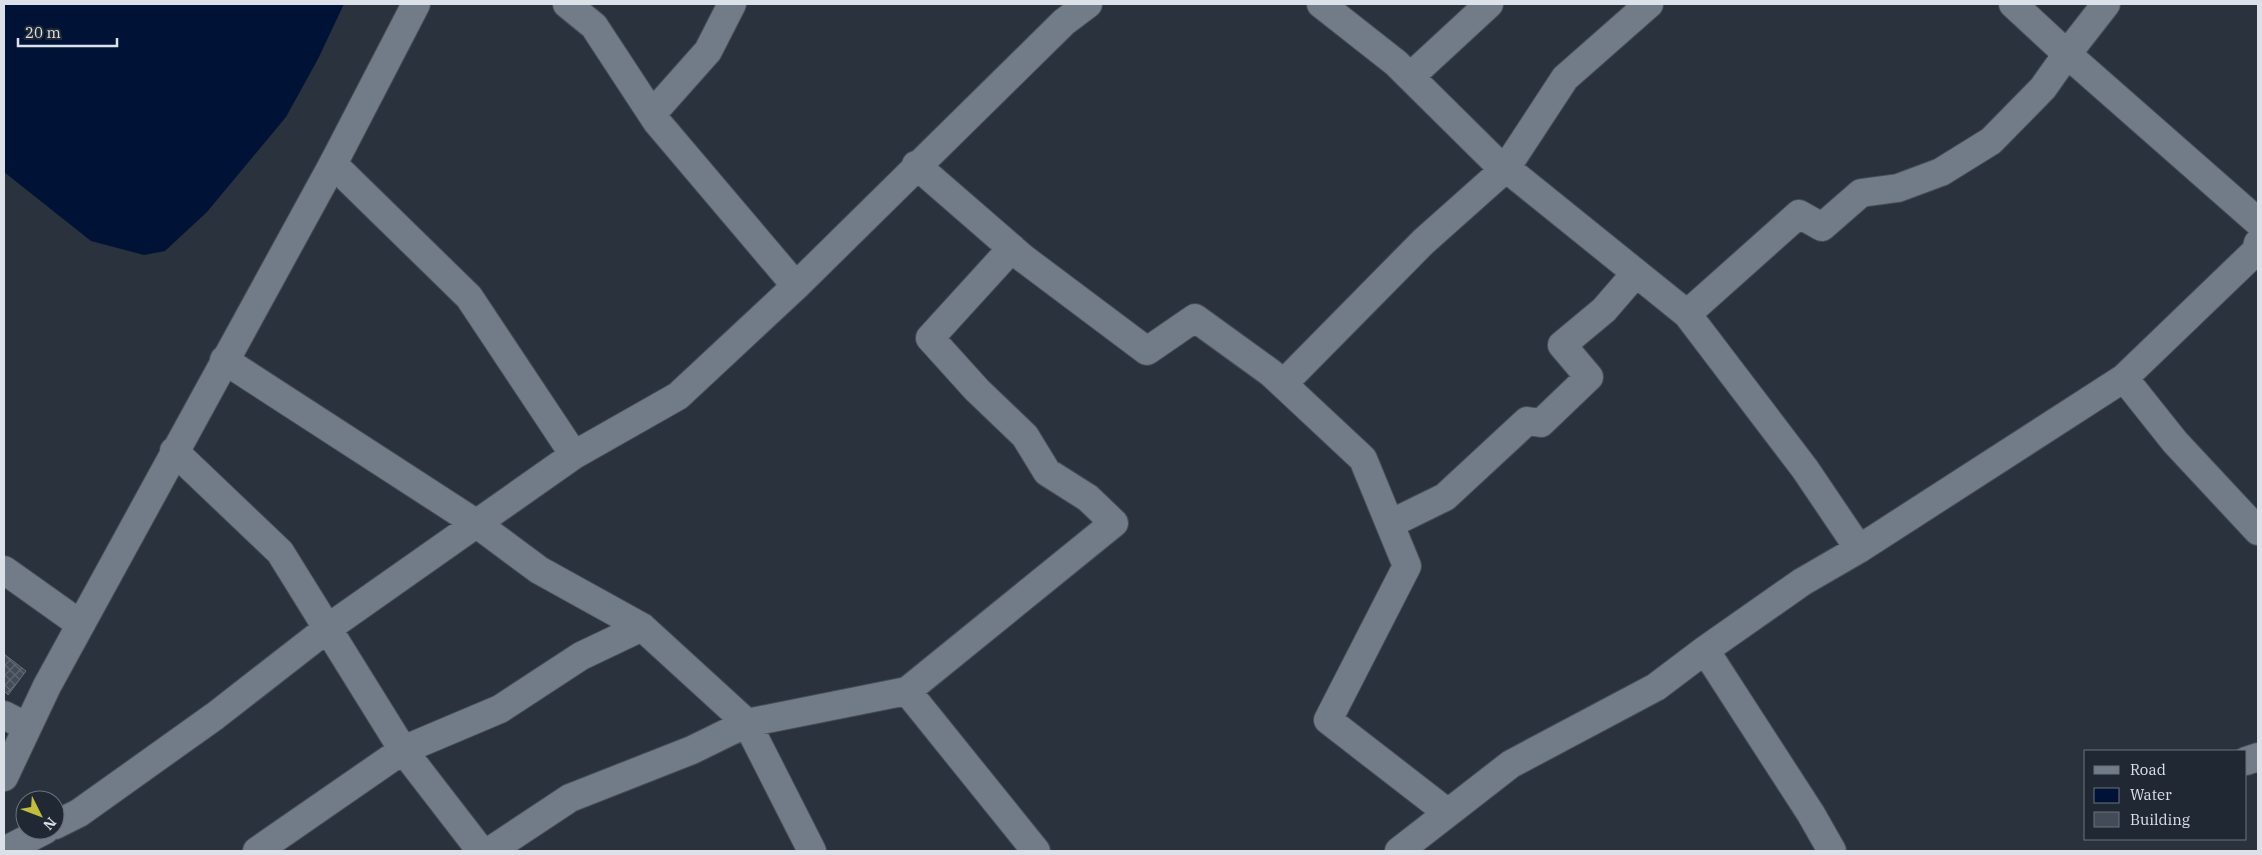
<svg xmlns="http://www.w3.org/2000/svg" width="2262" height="855" viewBox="0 0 2262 855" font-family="'IBM Plex Serif',serif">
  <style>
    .water { fill: #001337 }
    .building { fill: url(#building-cross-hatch); stroke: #646d7a }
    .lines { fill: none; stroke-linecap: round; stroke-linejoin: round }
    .street-casing { stroke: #474e57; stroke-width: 30 }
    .secondary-casing { stroke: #474e57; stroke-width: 30 }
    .street { stroke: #727b88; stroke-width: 28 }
    .secondary { stroke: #727b88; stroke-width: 28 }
  </style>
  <defs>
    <pattern id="building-cross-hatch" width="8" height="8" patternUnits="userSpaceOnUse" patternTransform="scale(1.25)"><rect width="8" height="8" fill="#424b57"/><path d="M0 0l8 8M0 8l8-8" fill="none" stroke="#5d656f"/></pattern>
  </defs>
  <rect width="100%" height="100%" fill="#2a323d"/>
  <path class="water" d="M4,4h340l-26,55 -32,58 -79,95 -42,39 -21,4 -53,-14 -87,-69z"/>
  <path class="building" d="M4,654l22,17 -18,24 -4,-4z"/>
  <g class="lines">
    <g class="street-casing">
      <path id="street" d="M567,4l27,22 63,96 139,164
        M1649,4l-84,74 -59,90 181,146 118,155 54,80 -57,33 -97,68
        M2106,4l-39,50 191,168
        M1410,77l79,-73
        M652,114l56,-63 24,-47
        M333,164l136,133 105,158
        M916,165l107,93 124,93 48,-33 76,55 92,86 44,107 -79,154 120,93
        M1687,314l112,-100 23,13 39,-34 37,-5 43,-16 50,-31 52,-53 24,-34 -54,-50
        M224,360l253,164 62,46 103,57 105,96 65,128
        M2124,378l51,64 83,89
        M1283,384l140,-142 83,-74 -8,-4 -102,-101 -75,-59
        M174,451l106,101 123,198 -146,101
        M1390,524l55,-27 82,-76 14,2 48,-46 -27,-32 42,-35 32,-37
        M1859,549l265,-171 132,-127 2,-8
        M4,570l76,54
        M907,691l207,-168 -26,-25 -41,-26 -22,-36 -48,-46 -47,-52 82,-90
        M4,715l23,12
        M2246,761l12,-4
        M55,825l24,-12 136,-97 113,-88 246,-173 104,-59 118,-110 268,-264 24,-18
        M4,851l41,-21
        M481,851l-78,-101 97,-41 81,-53 61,-29
        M490,851l80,-53 122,-48 55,-27 160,-32 129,160
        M1399,851l112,-87 145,-77 49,-37 106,164 21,37"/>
    </g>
    <g class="secondary-casing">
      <path id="secondary" d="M4,777l43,-91 286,-522 83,-160"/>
    </g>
    <use href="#street" class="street"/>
    <use href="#secondary" class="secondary"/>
  </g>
  <rect width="2262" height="855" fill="none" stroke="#dce1e9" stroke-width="10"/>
  <rect x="2084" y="750" width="162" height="90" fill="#202833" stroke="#6b727c"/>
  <rect x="2094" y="766" width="25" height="8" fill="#727b88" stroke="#6b727c"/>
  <text x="2130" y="775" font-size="15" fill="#dce1e9">Road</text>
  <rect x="2094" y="788" width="25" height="15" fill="#001337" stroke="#6b727c"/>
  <text x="2130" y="800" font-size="15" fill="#dce1e9">Water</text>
  <rect x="2094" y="812" width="25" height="15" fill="#424b57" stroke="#6b727c"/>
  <text x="2130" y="825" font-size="15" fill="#dce1e9">Building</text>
  <g transform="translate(40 815) rotate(132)"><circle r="24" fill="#202833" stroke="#6b727c"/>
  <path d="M0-4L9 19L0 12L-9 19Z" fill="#c2bd3f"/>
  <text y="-8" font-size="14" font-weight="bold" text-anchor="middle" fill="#dce1e9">N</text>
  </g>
  <path d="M18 38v8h99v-8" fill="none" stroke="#dce1e9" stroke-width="2.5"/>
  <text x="25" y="38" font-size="15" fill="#dce1e9" stroke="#202833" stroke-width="4" paint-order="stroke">20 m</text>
</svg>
